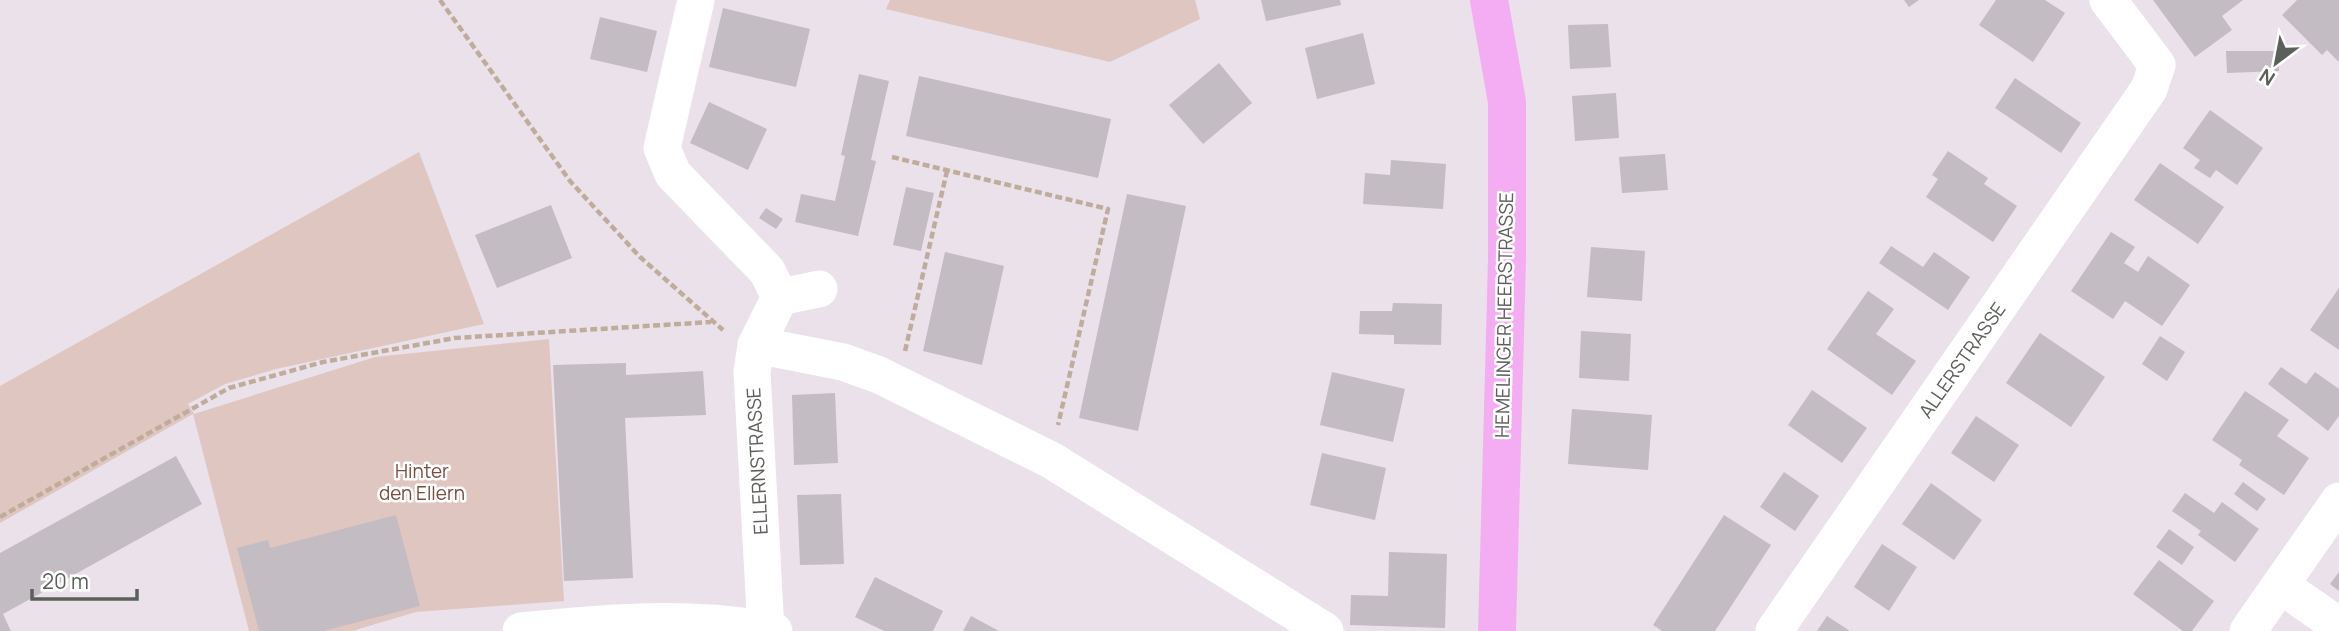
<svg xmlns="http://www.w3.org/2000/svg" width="2339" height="631" viewBox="0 0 2339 631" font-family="Manrope,sans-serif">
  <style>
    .green { fill: #e0c6c1 }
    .building { fill: #c3bcc3 }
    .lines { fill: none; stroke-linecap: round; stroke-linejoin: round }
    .path { stroke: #c0ac9b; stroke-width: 4.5; stroke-dasharray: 7 3.5; stroke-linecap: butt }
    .minor { stroke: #fff; stroke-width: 37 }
    .major { stroke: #f4adf3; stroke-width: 38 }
    .labels { text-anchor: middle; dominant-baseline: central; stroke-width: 5; stroke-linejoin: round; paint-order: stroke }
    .street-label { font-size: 19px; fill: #5c605a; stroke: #fff }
    .park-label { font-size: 19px; fill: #7b4b3e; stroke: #fff }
  </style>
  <rect width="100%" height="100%" fill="#eae1eb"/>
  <path class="green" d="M890,0h305l5,19 -90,43 -224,-53z
    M419,152l65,172 -208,45 -51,15 -37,20 6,10 181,-57 174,-18 15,262 -148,11 -64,19h-103l-56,-217 -193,109v-137z"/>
  <path class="building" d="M1261,0h79l1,5 -75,16z
    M1904,0h15l-10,7z
    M1996,0h49l20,13 -32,49 -54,-37z
    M2153,0h90l-21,16 10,14 -37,27z
    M2297,0h42v62l-12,-12 -5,5 -40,-40z
    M723,8l87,21 -14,58 -87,-20z
    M600,17l57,14 -10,41 -57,-13z
    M1608,24l3,43 -41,2 -2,-44z
    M1363,33l12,51 -58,15 -12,-51z
    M2226,51h52l1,20 -52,2z
    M1219,63l33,40 -49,41 -34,-39z
    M859,74l30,7 -18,79 5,1 -18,75 -63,-14 6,-28 34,7 10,-45 -4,-1z
    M919,76l192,43 -13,59 -192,-42z
    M2015,78l66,45 -20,30 -66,-45z
    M1616,93l3,45 -44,3 -3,-45z
    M709,102l58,27 -19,41 -58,-27z
    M2210,110l53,38 -26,37 -21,-15 -6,8 -16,-10 6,-8 -17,-12z
    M1948,151l40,27 -4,6 33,22 -24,36 -67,-45 12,-18 -6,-4z
    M1665,154l3,36 -46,3 -3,-36z
    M1391,160l55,4 -3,45 -80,-5 2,-31 25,2z
    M2160,163l64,44 -26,37 -64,-44z
    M906,187l28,6 -13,58 -28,-6z
    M1127,194l59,12 -48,225 -59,-13z
    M551,205l21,53 -75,30 -22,-53z
    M766,208l17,11 -7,10 -17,-11z
    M2111,232l24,15 -11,16 14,9 10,-16 42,29 -28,41 -37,-25 -12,18 -42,-28z
    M1891,246l32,21 11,-15 36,25 -22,33 -69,-47z
    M1591,247l54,4 -3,50 -55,-4z
    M945,252l59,14 -22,99 -59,-14z
    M2339,288v62l-29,-20z
    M1868,291l26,18 -18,25 40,27 -24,34 -65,-46z
    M1393,303l49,1 -1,41 -47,-1v-9l-35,-1 1,-23h32z
    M1581,331l50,3 -2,47 -50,-3z
    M2040,333l65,44 -34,50 -65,-44z
    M2160,336l25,16 -18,29 -25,-17z
    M626,363v12l77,-4 3,44 -81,3 8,160 -69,3 -11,-216z
    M2281,367l25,17 9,-12 24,17v27l-11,15 -60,-47z
    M1332,372l73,17 -12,53 -73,-17z
    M1812,390l55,38 -25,35 -54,-38z
    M2245,391l44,29 -12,16 32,22 -25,37 -45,-30 3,-5 -30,-20z
    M835,393l3,70 -44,2 -2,-70z
    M1572,409l80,6 -4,55 -80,-6z
    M1976,416l43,29 -25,37 -43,-29z
    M1322,453l64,15 -11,52 -65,-15z
    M176,456l26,48 -199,110 8,17h-11v-78z
    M1784,472l35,24 -24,35 -35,-24z
    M2243,482l23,17 -9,12 -23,-17z
    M1931,483l51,37 -28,40 -52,-36z
    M2185,493l29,20 8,-11 37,27 -24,33 -37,-27 3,-4 -29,-20z
    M841,494l3,70 -44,1 -3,-70z
    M396,515l24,91 -97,25h-64l-22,-83 31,-8 2,8z
    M1724,515l47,30 -56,86h-53l-9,-6z
    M2169,529l25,18 -12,18 -26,-18z
    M1882,544l35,23 -28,44 -35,-24z
    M1389,552l58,2 -2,74 -95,-3 1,-30 37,1z
    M2159,560l55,41 -22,30h-9l-50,-37z
    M2339,572v19l-9,-7z
    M875,577l68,34 -10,20h-49l-29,-14z
    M971,616l28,15h-36z
    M1827,616l23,15h-33z"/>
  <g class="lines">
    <path class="path" d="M440,0l130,181 70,76 83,73
      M892,157l216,52 -50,216
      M905,351l42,-180
      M0,517l229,-129 94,-26 132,-24 256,-16"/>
    <path class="minor" d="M696,0l-34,148 11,26 94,97 13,26 -24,48 -4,27 14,259
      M780,297l39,-8
      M756,345l87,17 36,13 172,85 274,171
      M2280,585l59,41
      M521,631c83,-9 171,-16 253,0
      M1774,631l375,-542 8,-24 -49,-65
      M2248,631l91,-130"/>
    <path class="major" d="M1489,0l18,102v158l-10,371"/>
  </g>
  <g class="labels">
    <g class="street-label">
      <text transform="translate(1504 315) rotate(-89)">HEMELINGER HEERSTRASSE</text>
      <text transform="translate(1962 360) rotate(-55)">ALLERSTRASSE</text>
      <text transform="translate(757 461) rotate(-93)">ELLERNSTRASSE</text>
    </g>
    <g class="park-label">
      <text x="422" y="471">Hinter<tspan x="422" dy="22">den Ellern</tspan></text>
    </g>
  </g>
  <g transform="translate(2276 63) rotate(212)" stroke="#ffffff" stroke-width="5" paint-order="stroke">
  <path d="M0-5L12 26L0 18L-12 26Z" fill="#5c605a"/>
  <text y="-10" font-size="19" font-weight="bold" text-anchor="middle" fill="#5c605a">N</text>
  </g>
  <path d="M32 589v10h105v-10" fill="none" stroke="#5c605a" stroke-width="3.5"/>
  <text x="42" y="589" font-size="21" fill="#5c605a" stroke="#ffffff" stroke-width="5" paint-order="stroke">20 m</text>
</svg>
